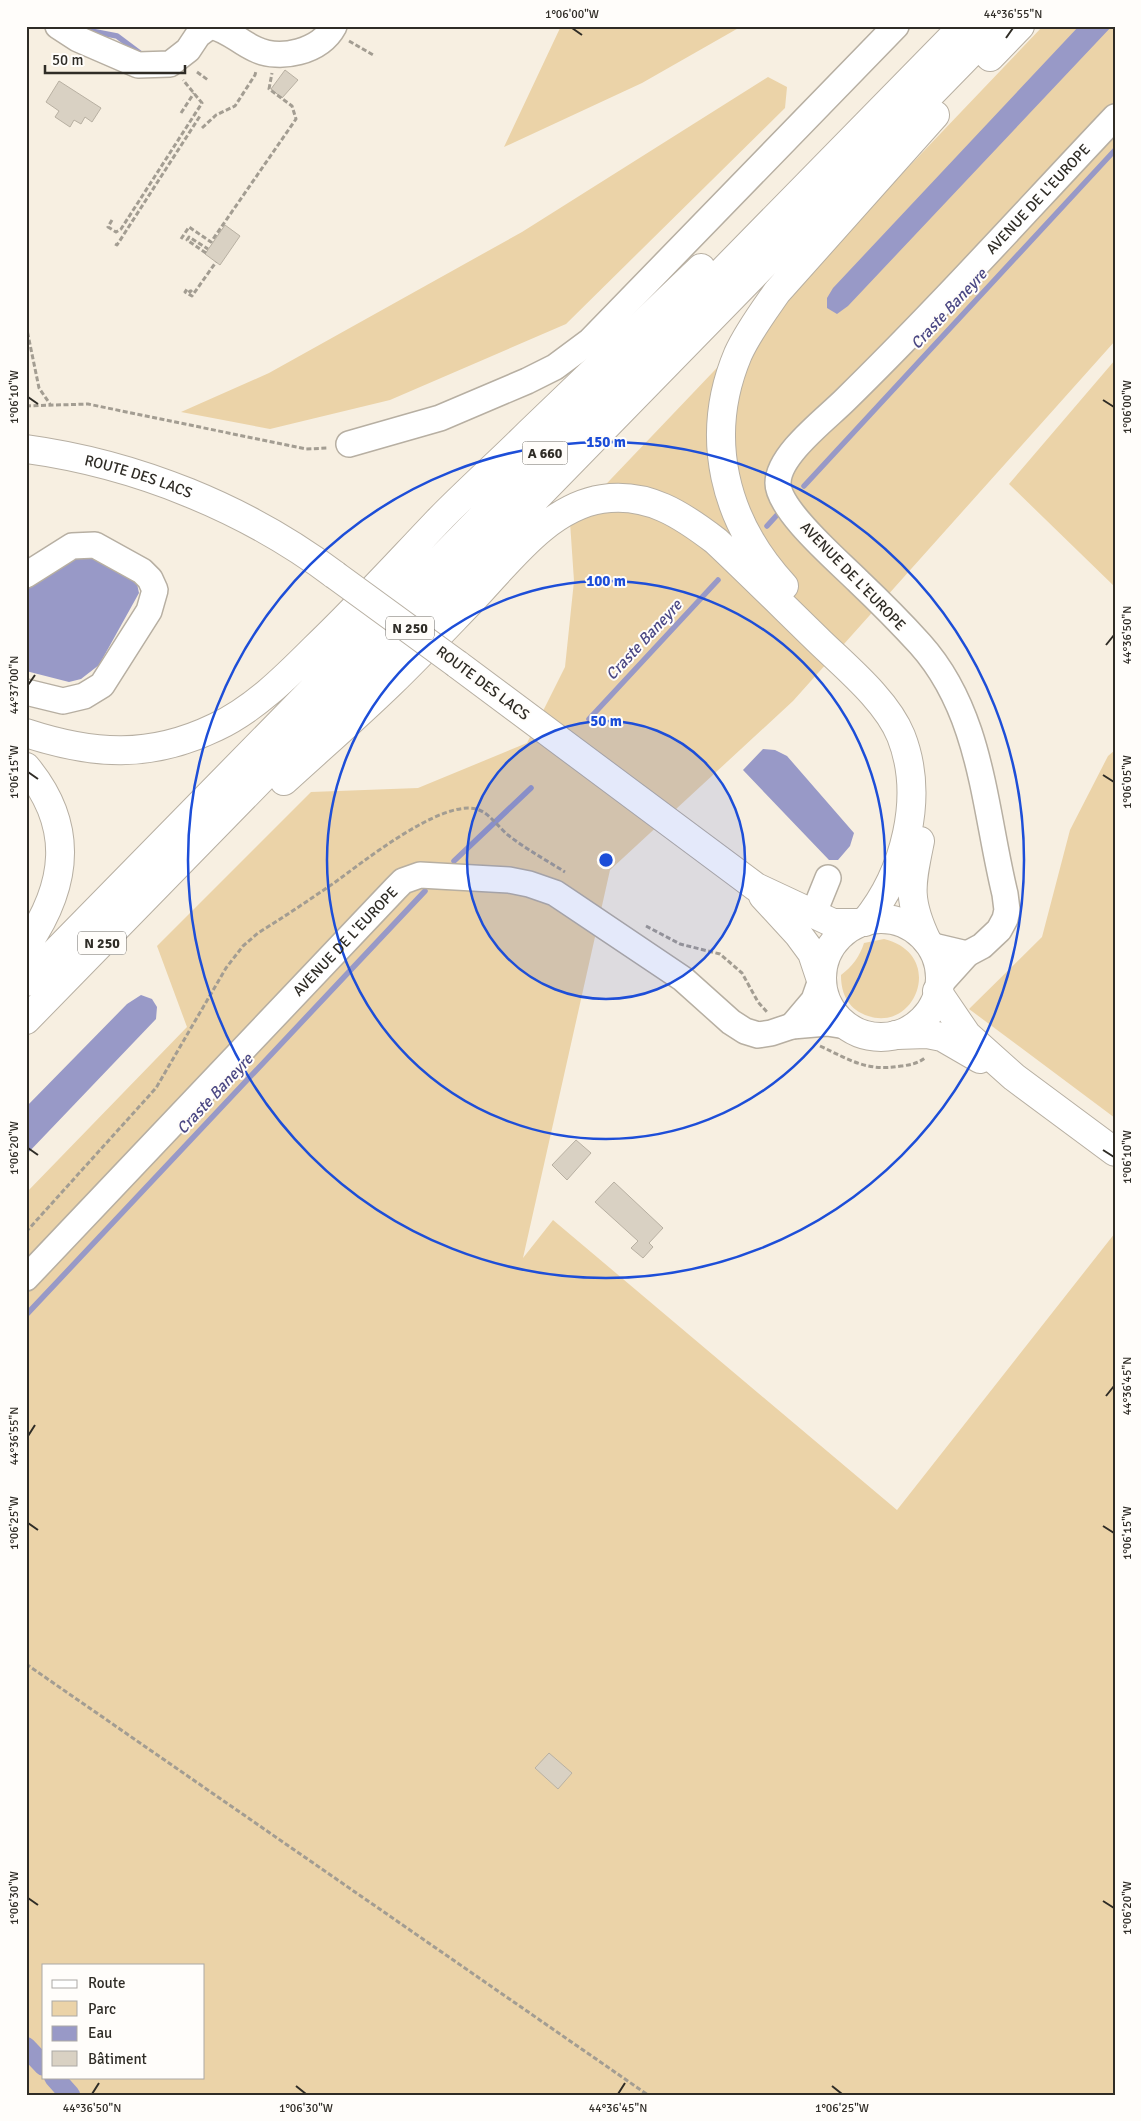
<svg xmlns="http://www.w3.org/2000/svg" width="1141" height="2121" viewBox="0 0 1141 2121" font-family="Signika,sans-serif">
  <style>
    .green { fill: #ebd3a8; fill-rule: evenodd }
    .water { fill: #9899c7 }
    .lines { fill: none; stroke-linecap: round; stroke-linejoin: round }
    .stream { stroke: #9899c7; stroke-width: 5.5 }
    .canal { stroke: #9899c7; stroke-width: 20 }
    .building { fill: #d9d1c3; stroke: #b8b0a2 }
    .minor-casing { stroke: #b7afa2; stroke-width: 28 }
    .major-casing { stroke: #b7afa2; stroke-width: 30 }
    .highway-casing { stroke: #b7afa2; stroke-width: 30 }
    .path { stroke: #a39d92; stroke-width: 3; stroke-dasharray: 5 2.5; stroke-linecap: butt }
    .minor { stroke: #fff; stroke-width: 25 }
    .major { stroke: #fff; stroke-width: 28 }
    .highway { stroke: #fff; stroke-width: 28 }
    .major-bridge-casing { stroke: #b7afa2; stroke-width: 30; stroke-linecap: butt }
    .major-bridge { stroke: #fff; stroke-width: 28 }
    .ticks { fill: none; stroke: #2f2c26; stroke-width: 2 }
    .ring { fill: none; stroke: #1d4ed8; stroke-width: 2.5 }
    .labels { text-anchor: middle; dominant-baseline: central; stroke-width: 4; stroke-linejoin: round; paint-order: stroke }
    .shield { fill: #fffdfa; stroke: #6d6b66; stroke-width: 1 }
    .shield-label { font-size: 14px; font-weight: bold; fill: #2f2c26 }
    .street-label { font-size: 15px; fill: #2f2c26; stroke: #fffdfa }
    .water-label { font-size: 16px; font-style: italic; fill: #4b4884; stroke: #fffdfa }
    .centre { fill: #1d4ed8; stroke: #fffdfa; stroke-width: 2.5 }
    .ring-label { font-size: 15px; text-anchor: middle; font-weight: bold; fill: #1d4ed8; stroke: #fffdfa; stroke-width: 4; stroke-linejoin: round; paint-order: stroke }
    .neatline { fill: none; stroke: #2f2c26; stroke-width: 2 }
    .ticks-label { font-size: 12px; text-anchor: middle; fill: #2f2c26 }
  </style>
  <rect width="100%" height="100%" fill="#f7efe1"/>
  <path class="green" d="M561,26h181l-100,57 -138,64z
    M1043,26h72v315l-322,360 -183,169 -87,388 30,-38 344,290 218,-277v862h-1089v-902l161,-166 -30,-81 154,-154 107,-4 109,-45 38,-76 9,-86 -4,-59zM44,1965h160v112h-160z
    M768,77l19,10 -2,21 -219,216 -176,76 -120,29 -89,-17 88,-39 253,-141z
    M1115,360v227l-106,-103z
    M1115,750v368l-146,-109 73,-72 28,-107 38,-74z
    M884,939c65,16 29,101 -23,74 -15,-8 -20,-22 -20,-38 11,-8 19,-19 23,-32z"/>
  <path class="water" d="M1079,26h33l-264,280 -11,8 -10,-6v-10l6,-10z
    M74,558l22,1 40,20 3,14 -40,72 -18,14 -12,3 -43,-11v-81z
    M763,749l12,1 12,6 67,77 -4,13 -12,14h-9l-86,-90z
    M141,995l11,4 5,8 -1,12 -130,136v-48l101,-103z"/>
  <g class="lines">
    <path class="stream" d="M81,26l10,5 26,5 24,18
      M804,486l311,-336
      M767,526l10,-11
      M589,719l129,-139
      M454,861l77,-73
      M26,1315l399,-424"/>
    <path class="canal" d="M26,2047l18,19
      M54,2077l16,18"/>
  </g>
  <path class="building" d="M285,70l13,10 -16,18 -11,-9z
    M59,81l42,27 -9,14 -7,-5 -4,7 -7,-4 -4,7 -15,-10 4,-6 -13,-9z
    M225,225l15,11 -20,29 -15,-11z
    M576,1140l15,13 -24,27 -15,-15z
    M614,1182l49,46 -14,15 4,4 -10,11 -12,-10 7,-7 -43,-39z
    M549,1753l23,20 -14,16 -23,-21z"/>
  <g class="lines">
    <g class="minor-casing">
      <g id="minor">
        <path d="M58,26l20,13 60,26 32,-1 18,-14 10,-15 12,-9"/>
        <path d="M211,26c18,4 28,16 44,23 25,12 65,3 79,-23"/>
        <path d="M349,444l91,-26 87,-37 28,-14 35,-26 306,-315"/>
        <path d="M26,575l46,-29 23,-1 47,26 8,8 5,11 -6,21 -47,74 -18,11 -21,5 -37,-9"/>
        <path d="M813,915l15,-37"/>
        <path d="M929,945l38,9"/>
        <path id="s1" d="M939,985l28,-31 15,-8 17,-16 6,-11 2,-9 -2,-16c-21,-86 -23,-181 -85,-250 -20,-22 -41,-43 -62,-63 -20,-20 -80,-71 -80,-98 0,-28 48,-64 67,-83 93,-91 180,-188 270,-283"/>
        <path d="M792,1026l22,-26 7,-20"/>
        <path id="s2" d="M26,1278l370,-390 7,-7 17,-6 89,5 20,4 26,9 12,8 116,78 48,43 14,9 13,4 13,-2 21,-7 35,-3 19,3"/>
      </g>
    </g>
    <g class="major-casing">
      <g id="major">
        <path id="s3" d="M26,449c110,15 220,59 309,126"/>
        <path d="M457,664l299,223 77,36h26"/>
        <path d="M763,896l35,38 14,19 9,27"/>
        <circle cx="881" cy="978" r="59"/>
        <path d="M937,991l30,44 47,42 101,75"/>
        <path d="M896,1035l31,-1 15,3 38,22"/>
      </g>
    </g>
    <g class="highway-casing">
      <path id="highway" d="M990,57l30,-31
        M784,586c-60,-65 -81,-149 -46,-232 10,-22 25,-42 39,-62l158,-177
        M26,733c67,22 124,26 190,-6 38,-18 69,-49 98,-78 43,-41 83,-85 124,-128 29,-30 61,-58 91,-88 57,-55 114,-110 172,-165
        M26,767c49,59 42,118 0,179
        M284,781c36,-33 72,-64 107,-98 29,-28 56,-57 84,-86 35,-37 74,-90 127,-98 46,-7 80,16 114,42 35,33 69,67 104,101 27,26 67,59 81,94 24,61 4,137 -36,186
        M920,841c-9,44 -13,58 7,100
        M26,982l937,-956
        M26,1020l971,-994"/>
    </g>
    <path class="path" d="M349,41l26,15
      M197,72l11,8
      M181,113l13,-20
      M202,128l14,-13 19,-9 20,-31 1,-4
      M112,220l-4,7 8,5 5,-3 81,-126 -19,-23
      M181,239l8,-12 22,15 85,-123 -4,-13 -23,-17 3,-16
      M115,244l2,1 83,-129
      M206,253l-19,-13 2,-3 19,12
      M192,290l-2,2 -3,-3 -2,3 7,4 24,-34
      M26,325l13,63 11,16
      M26,406l62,-2 218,45 22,-1
      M646,926l34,18 40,10 22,19 16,29 9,10
      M820,1046c30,14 47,26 81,20 10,-1 18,-3 25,-9
      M26,1232l130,-144 70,-120 17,-22 15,-13c26,-16 51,-33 76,-50 29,-21 106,-83 142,-74 13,3 22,18 32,26 18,14 38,25 57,37
      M26,1664l622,431"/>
    <use href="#minor" class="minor"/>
    <use href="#major" class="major"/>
    <use href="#highway" class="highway"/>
    <g class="major-bridge-casing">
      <path id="major-bridge" d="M335,575l122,89"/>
    </g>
    <use href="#major-bridge" class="major-bridge"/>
  </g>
  <path class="ticks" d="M572,28l10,7M1006,38l7,-10M28,397l10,7M1103,400l11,7M1106,645l8,-10M28,685l7,-10M28,772l10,7M1103,775l11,7M28,1148l10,7M1103,1150l11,7M1106,1396l8,-10M28,1436l7,-11M28,1523l10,7M1103,1526l11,7M28,1898l10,7M1103,1901l11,7M296,2086l10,8M832,2086l10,8M92,2094l7,-11M618,2094l7,-11"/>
  <circle cx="606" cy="860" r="139" fill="#1d4ed8" fill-opacity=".12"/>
  <g class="ring">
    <circle cx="606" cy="860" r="139"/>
    <circle cx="606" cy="860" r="279"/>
    <circle cx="606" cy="860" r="418"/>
  </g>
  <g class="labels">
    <g class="shield">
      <rect x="522.5" y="441.5" width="45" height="23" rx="4"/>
      <rect x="386" y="616.5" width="48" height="23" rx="4"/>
      <rect x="78" y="931.5" width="48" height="23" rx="4"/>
    </g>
    <g class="shield-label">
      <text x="545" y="453">A 660</text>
      <text x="410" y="628">N 250</text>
      <text x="102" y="943">N 250</text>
    </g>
    <g class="street-label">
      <text stroke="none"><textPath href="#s1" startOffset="992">AVENUE DE L'EUROPE</textPath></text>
      <text stroke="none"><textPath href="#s3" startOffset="116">ROUTE DES LACS</textPath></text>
      <text transform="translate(853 576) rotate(46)">AVENUE DE L'EUROPE</text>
      <text transform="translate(483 683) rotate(37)">ROUTE DES LACS</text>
      <text stroke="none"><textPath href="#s2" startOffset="464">AVENUE DE L'EUROPE</textPath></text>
    </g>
    <g class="water-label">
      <text transform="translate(949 309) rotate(-47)">Craste Baneyre</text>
      <text transform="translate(644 640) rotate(-47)">Craste Baneyre</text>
      <text transform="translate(215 1094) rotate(-47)">Craste Baneyre</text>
    </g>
  </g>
  <circle cx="606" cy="860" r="8" class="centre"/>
  <g class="ring-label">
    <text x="606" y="447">150 m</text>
    <text x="606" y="586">100 m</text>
    <text x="606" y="726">50 m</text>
  </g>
  <rect width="1141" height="2121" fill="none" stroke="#fffdfa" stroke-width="55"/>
  <rect x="42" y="1964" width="162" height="115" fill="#fffdfa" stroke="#aca9a5"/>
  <rect x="52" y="1980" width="25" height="8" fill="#ffffff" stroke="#aca9a5"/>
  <text x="88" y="1988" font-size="15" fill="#2f2c26">Route</text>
  <rect x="52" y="2001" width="25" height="15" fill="#ebd3a8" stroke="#aca9a5"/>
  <text x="88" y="2014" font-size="15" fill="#2f2c26">Parc</text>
  <rect x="52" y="2026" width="25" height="15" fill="#9899c7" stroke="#aca9a5"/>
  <text x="88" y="2038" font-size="15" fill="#2f2c26">Eau</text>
  <rect x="52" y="2051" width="25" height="15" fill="#d9d1c3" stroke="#aca9a5"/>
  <text x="88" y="2064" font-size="15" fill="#2f2c26">Bâtiment</text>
  <path d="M45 65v8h140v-8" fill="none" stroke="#2f2c26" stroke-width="2.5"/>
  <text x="52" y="65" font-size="15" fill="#2f2c26" stroke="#fffdfa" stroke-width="4" paint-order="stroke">50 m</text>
  <rect x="28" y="28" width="1086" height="2066" class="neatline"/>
  <g class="ticks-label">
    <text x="572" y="18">1°06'00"W</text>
    <text x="1013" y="18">44°36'55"N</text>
    <text transform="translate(14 397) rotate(-90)" y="4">1°06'10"W</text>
    <text transform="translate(1127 407) rotate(-90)" y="4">1°06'00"W</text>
    <text transform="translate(1127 635) rotate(-90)" y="4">44°36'50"N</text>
    <text transform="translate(14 685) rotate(-90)" y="4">44°37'00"N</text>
    <text transform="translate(14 772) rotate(-90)" y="4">1°06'15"W</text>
    <text transform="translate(1127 782) rotate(-90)" y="4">1°06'05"W</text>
    <text transform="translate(14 1148) rotate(-90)" y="4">1°06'20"W</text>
    <text transform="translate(1127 1157) rotate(-90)" y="4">1°06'10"W</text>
    <text transform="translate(1127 1386) rotate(-90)" y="4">44°36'45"N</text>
    <text transform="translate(14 1436) rotate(-90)" y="4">44°36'55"N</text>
    <text transform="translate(14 1523) rotate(-90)" y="4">1°06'25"W</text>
    <text transform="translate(1127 1533) rotate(-90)" y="4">1°06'15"W</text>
    <text transform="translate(14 1898) rotate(-90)" y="4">1°06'30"W</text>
    <text transform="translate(1127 1908) rotate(-90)" y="4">1°06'20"W</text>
    <text x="92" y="2112">44°36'50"N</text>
    <text x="306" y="2112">1°06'30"W</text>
    <text x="618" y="2112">44°36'45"N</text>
    <text x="842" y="2112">1°06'25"W</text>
  </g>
</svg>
